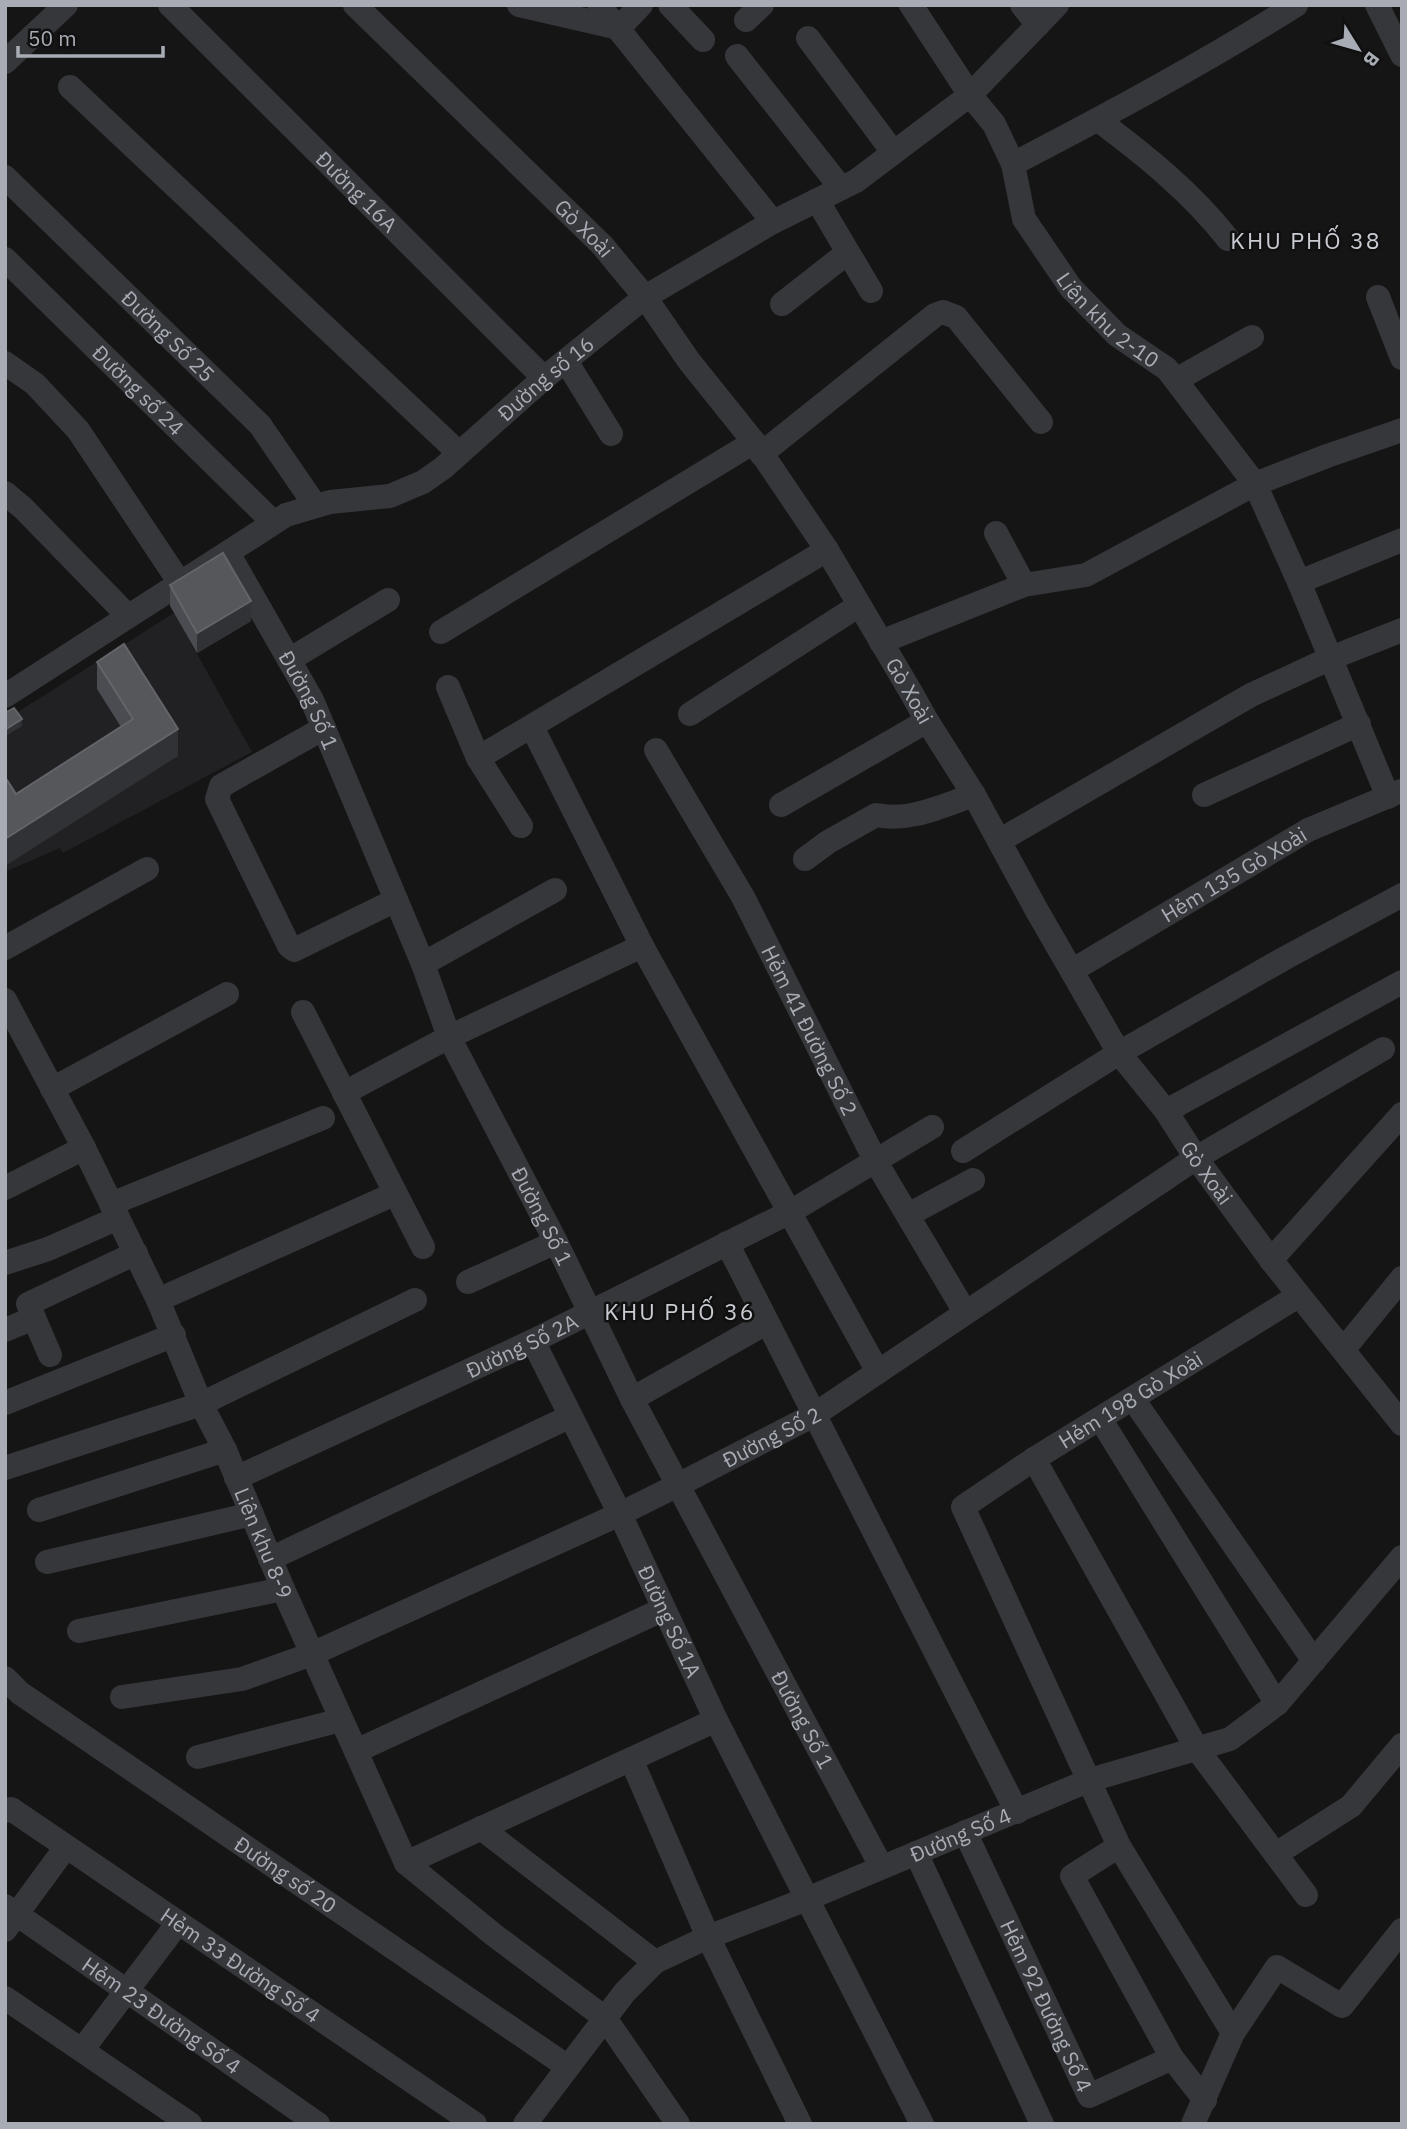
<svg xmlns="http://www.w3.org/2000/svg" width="1407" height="2129" viewBox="0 0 1407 2129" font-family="'IBM Plex Sans',sans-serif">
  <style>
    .built { fill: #212123 }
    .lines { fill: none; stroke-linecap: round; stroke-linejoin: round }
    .minor { stroke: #36373b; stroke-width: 24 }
    .wall { fill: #4b4c51 }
    .shaded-wall { fill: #313235 }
    .building { fill: #55575b; stroke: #626469; stroke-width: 2 }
    .labels { text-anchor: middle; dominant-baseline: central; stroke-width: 5; stroke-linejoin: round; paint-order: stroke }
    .street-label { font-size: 21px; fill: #a8acb5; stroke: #101011 }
    .neighbourhood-label { font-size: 23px; letter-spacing: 2px; fill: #c8cbd1; stroke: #101011 }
  </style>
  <rect width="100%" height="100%" fill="#151516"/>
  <path class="built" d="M174,613l78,139 -189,101 -3,-5 -55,24v-152z"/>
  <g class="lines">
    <g class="minor">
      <path id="s1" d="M170,5l374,373"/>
      <path id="s2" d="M355,5l247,240 43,52 44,64 65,81 73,108 85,144 15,27 47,74 62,114 83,144 47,58 30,47 75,102 131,164"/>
      <path d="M519,5l100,23 22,-23"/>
      <path d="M599,5l174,217"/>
      <path d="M670,5l33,35"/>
      <path id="s3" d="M911,5l59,90 24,29 19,40 11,55 47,69 46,47 50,34 88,115 44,98 89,215"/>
      <path d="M1022,5l16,20"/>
      <path d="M1377,5l25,50"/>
      <path d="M746,20l16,-15"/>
      <path d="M808,38l85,114"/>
      <path d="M737,56l104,132"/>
      <path d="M5,62l61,-57"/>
      <path d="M70,87l389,366"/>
      <path d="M1098,120c47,35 93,72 130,119"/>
      <path d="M1013,164c96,-50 191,-101 283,-159"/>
      <path id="s4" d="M5,177l255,248 55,80"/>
      <path d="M817,200l54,91"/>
      <path id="s5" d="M5,259l268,263"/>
      <path d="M1378,297l24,61"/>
      <path d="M782,304l65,-51"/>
      <path d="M566,361l45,73"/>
      <path d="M5,363l30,21 43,46 102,153"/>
      <path d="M1176,380l76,-43"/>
      <path d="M761,454l174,-139 8,-3 13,5 85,105"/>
      <path d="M5,493l18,15 105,108"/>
      <path d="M996,533l28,52"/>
      <path id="s6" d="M228,553l84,147 111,264 26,73 107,205 76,157 249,467"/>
      <path d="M1299,582l103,-42"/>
      <path d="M441,632l313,-190"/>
      <path d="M881,642l143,-57 62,-10 169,-91 72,-28 75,-26"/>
      <path d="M289,660l99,-60"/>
      <path d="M448,687l30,71 43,68"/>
      <path id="s7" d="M5,696l281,-181 44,-13 60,-6 33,-14 20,-14 101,-90 101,-81 128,-75 83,-41 114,-86 87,-90"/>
      <path d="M690,714l168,-108"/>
      <path d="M532,727l110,219 236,426"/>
      <path d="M324,728l-103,58 -4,13 72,147 5,4 102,-50"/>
      <path id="s8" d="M656,750l87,147 133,265 89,150"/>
      <path d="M478,758l349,-208"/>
      <path d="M1204,795l155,-71"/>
      <path d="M781,805l146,-84"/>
      <path d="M999,841l252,-146 80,-37 71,-28"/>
      <path d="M805,859l23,-17 48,-27c34,7 66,-9 98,-20"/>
      <path d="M5,948l142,-79"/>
      <path d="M423,964l132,-74"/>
      <path id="s9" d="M1073,970l235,-140 93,-39"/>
      <path id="s10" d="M5,1000l79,148 74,152 43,104 24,46 58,139 123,274 88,72 111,83 73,106"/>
      <path d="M303,1012l120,235"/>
      <path d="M52,1089l175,-95"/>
      <path d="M344,1093l105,-56 193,-91"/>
      <path d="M1166,1111l236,-129"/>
      <path d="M963,1151l156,-98 166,-95 117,-63"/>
      <path d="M5,1188l79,-40"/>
      <path d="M111,1204l212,-86"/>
      <path d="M908,1215l65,-35"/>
      <path d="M727,1243l290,569"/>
      <path d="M1271,1260l131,-146"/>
      <path d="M5,1263l43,-14 70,-31"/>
      <path d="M468,1282l88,-40"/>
      <path d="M158,1300l236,-106"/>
      <path d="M5,1330l29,-12"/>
      <path id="s11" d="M533,1341l87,173 96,206 206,404"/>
      <path d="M1344,1349l58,-71"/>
      <path d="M50,1355l-22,-51 108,-51"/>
      <path d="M632,1399l134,-76"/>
      <path d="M1133,1399l181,262"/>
      <path d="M5,1403l169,-68"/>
      <path d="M1101,1420l176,284"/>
      <path d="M1034,1459l163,290 109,146"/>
      <path d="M5,1468l196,-64 214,-104"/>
      <path id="s12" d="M236,1478l297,-137 257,-129 142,-85"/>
      <path d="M39,1510l186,-60"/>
      <path d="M270,1559l299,-142"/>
      <path d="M47,1562l205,-48"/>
      <path d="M79,1631l204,-42"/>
      <path id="s13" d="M5,1678l15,15 548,374"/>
      <path id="s14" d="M122,1697l120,-18 70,-25 308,-140 58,-29 136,-70 382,-257 187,-109"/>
      <path d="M356,1751l308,-142"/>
      <path d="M198,1757l143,-37"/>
      <path d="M631,1759l77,178 92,187"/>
      <path id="s15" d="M5,1811l6,-2 464,315"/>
      <path d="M481,1828l174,134"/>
      <path id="s16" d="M965,1832l124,264 83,-38"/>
      <path d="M1119,1846l-47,30 100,182 33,42"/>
      <path d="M916,1853l126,271"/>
      <path d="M1276,1854l75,-48 51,-61"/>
      <path d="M406,1863l310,-143"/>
      <path id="s17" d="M5,1906l313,218"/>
      <path d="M5,1930l61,-83"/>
      <path d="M5,1998l185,126"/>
      <path id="s18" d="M1233,2033l-114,-187 -156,-339 71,-48 264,-163"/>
      <path d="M82,2050l96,-127"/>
      <path id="s19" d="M525,2124l100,-132 30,-30 53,-25 99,-38 283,-119 140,-41 47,-35 125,-147"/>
      <path d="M1193,2124l40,-91 44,-66 65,39 60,-76"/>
    </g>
  </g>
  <path class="wall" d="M170,585l81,36 -54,32 -27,-47z
    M97,662l81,94 -162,38 105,-67 -24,-38z"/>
  <path class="shaded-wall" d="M251,601v20l-54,32v-20z
    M22,719v7l-16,10v-7z
    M178,729v27l-173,110v-27z"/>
  <path class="building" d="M223,553l28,48 -54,32 -27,-48z
    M124,644l54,85 -173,110v-62l11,17 117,-75 -36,-57z
    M14,708l8,11 -16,10 -1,-16z"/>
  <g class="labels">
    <g class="street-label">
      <text stroke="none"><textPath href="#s1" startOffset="264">Đường 16A</textPath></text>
      <text stroke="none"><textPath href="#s2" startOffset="320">Gò Xoài</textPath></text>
      <text stroke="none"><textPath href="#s3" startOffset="378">Liên khu 2-10</textPath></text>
      <text stroke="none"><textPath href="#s4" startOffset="228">Đường Số 25</textPath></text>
      <text stroke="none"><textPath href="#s7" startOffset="637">Đường số 16</textPath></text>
      <text stroke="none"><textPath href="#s5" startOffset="187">Đường số 24</textPath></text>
      <text stroke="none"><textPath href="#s2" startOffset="887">Gò Xoài</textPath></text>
      <text stroke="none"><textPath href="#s6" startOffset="168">Đường Số 1</textPath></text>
      <text stroke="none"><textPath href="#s9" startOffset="187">Hẻm 135 Gò Xoài</textPath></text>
      <text stroke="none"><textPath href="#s8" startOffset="320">Hẻm 41 Đường Số 2</textPath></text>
      <text stroke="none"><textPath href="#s2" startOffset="1454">Gò Xoài</textPath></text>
      <text stroke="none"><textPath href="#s6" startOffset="735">Đường Số 1</textPath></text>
      <text stroke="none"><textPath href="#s12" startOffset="315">Đường Số 2A</textPath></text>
      <text stroke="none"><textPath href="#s18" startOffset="791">Hẻm 198 Gò Xoài</textPath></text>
      <text stroke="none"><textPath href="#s14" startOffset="704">Đường Số 2</textPath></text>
      <text stroke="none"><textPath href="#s10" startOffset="602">Liên khu 8-9</textPath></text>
      <text stroke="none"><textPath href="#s11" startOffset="312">Đường Số 1A</textPath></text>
      <text stroke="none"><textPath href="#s6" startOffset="1302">Đường Số 1</textPath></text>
      <text stroke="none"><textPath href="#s19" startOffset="539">Đường Số 4</textPath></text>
      <text stroke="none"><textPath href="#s13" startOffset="343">Đường số 20</textPath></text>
      <text stroke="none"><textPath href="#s15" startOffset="284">Hẻm 33 Đường Số 4</textPath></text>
      <text stroke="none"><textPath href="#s16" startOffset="192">Hẻm 92 Đường Số 4</textPath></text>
      <text stroke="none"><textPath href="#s17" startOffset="191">Hẻm 23 Đường Số 4</textPath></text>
    </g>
    <g class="neighbourhood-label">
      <text x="1306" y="240">KHU PHỐ 38</text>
      <text x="680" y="1311">KHU PHỐ 36</text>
    </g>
  </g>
  <rect width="1407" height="2129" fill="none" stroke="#a8acb5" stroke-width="14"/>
  <g transform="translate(1358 49) rotate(127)" stroke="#101011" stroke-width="5" paint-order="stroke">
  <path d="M0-5L12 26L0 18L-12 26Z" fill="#a8acb5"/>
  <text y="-10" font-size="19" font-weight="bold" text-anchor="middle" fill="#a8acb5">B</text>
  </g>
  <path d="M18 46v10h145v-10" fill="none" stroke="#a8acb5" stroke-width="3.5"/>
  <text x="28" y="46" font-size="21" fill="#a8acb5" stroke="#101011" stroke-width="5" paint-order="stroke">50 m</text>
</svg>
